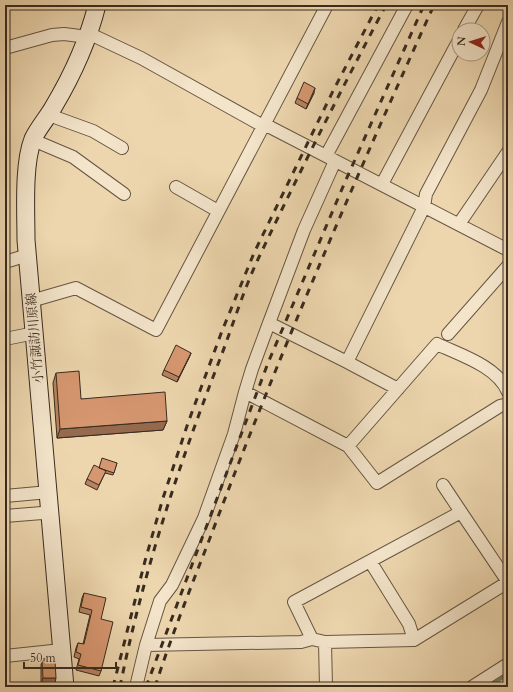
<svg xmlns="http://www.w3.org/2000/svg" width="513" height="692" viewBox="0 0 513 692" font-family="Cardo,'Noto Serif JP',serif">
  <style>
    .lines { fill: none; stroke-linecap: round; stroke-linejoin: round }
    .stream { stroke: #738170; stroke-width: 3.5 }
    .minor-casing { stroke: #655643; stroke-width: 14 }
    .secondary-casing { stroke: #382b1f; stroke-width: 19 }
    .minor { stroke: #f3e4ca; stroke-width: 12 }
    .secondary { stroke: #f3e4ca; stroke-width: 17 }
    .rail { stroke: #382b1f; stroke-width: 3; stroke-dasharray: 7 7; stroke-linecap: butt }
    .wall { fill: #b88260; stroke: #382b1f }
    .shaded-wall { fill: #966a4e; stroke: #382b1f }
    .building { fill: #d69770; stroke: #382b1f }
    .labels { text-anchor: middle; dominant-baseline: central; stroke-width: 3; stroke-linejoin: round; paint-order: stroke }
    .street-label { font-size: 13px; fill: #382b1f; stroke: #f3e4ca }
  </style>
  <rect width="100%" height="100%" fill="#edd6ae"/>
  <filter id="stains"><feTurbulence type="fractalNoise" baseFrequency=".005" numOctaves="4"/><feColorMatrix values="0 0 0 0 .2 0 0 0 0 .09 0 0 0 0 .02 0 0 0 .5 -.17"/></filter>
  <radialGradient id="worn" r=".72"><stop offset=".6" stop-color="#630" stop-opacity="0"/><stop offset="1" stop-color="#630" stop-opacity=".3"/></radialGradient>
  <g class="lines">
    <path class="stream" d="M488,687l20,-13"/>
    <g class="minor-casing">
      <path id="minor" d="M508,22l-27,68 -55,104 -2,13 -77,155 -78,-39 -17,46 -7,23 103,54 89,-102c23,11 60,22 71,48
        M464,30l14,-25
        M90,34l51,24 122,68
        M5,48l47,-13 12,-1 24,3
        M49,115l44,16 29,17
        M264,124l244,126
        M33,140l40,17 51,37
        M326,156l81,-151
        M382,184l77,-144
        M176,187l42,24
        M459,224l49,-72
        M5,262l23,-7
        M31,301l45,-13 80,42 171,-325
        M269,323l35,-93 31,-69
        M448,334l60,-68
        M5,339l30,-6
        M347,362l51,27
        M348,446l29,37 123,-77 8,-2
        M443,485l18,27
        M5,496l44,-4
        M461,512l47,70 -94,58 -89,2 -13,-3 -18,-37z
        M5,516l37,-3 9,1
        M370,561l39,63 5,16
        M325,642l1,45
        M146,645l155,-3 11,-3
        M5,656l57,-6
        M136,687l10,-42 14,-44 12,-16 32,-67 30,-84 11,-42
        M472,687l36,-23"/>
    </g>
    <g class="secondary-casing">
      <path id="secondary" d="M65,687l-39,-447c0,-28 -3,-76 7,-101 5,-11 15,-22 21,-33 19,-32 34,-65 43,-101"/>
    </g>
    <use href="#minor" class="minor"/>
    <use href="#secondary" class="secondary"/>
    <path class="rail" d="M113,687l32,-126 18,-63 25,-75 34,-92 32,-78 79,-162 45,-86
      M120,687c22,-111 59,-223 100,-328 13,-34 24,-71 40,-104 40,-84 82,-167 126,-250
      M146,687l122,-324 77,-181 79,-177
      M155,687c16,-50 36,-100 55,-149 68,-181 144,-357 224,-533"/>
  </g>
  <path class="wall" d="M314,93l-8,16 -11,-6 2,-5z
    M191,353l-14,29 -15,-7 2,-5z
    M56,373l25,26 86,22 -4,9 -106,8 -4,-55z
    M117,463l-4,12 -8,-2 -8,17 -12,-6 2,-5 12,-11z
    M84,593l17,26v52l-2,5 -23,-6 3,-11 -5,-2 2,-9 2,-5 5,1 7,-29 -11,-3 3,-14z
    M42,660l13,23 -14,1v-19z"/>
  <path class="shaded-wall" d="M315,88l-1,5 -8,16 2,-5z
    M191,353l-2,5 -12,24 2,-5z
    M167,421l-4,9 -106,8 3,-9z
    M43,678h13l-1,5 -14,1z"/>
  <path class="building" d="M304,82l11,6 -7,16 -11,-6z
    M176,345l15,8 -12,24 -15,-7z
    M79,371l2,28 84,-7 2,29 -107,8 -4,-56z
    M102,458l15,5 -3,10 -15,-5z
    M94,465l12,6 -7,14 -12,-6z
    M84,593l22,5 -5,21 12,3 -12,49 -23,-6 3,-11 -5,-2 2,-9 6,1 8,-34 -11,-3z
    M42,660h13l1,18h-13z"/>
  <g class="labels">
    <g class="street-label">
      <text transform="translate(35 338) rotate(-95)">小竹諏訪川原線</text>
    </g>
  </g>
  <rect width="513" height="692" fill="none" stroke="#edd6ae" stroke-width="20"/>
  <rect x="6" y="6" width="501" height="680" fill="none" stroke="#382b1f" stroke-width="2"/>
  <rect x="10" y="10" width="493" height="672" fill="none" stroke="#382b1f"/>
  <g transform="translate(471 42) rotate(274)"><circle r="19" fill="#f3e4ca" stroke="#a89a86"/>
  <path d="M0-3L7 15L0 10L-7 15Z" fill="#8f2418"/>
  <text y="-6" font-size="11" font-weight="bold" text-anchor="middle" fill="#382b1f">N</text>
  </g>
  <path d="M24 662v6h92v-6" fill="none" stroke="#382b1f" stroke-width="2"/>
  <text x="30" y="662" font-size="12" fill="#382b1f" stroke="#f3e4ca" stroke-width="3" paint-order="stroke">50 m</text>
  <rect width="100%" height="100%" filter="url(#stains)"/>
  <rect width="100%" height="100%" fill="url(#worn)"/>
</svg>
